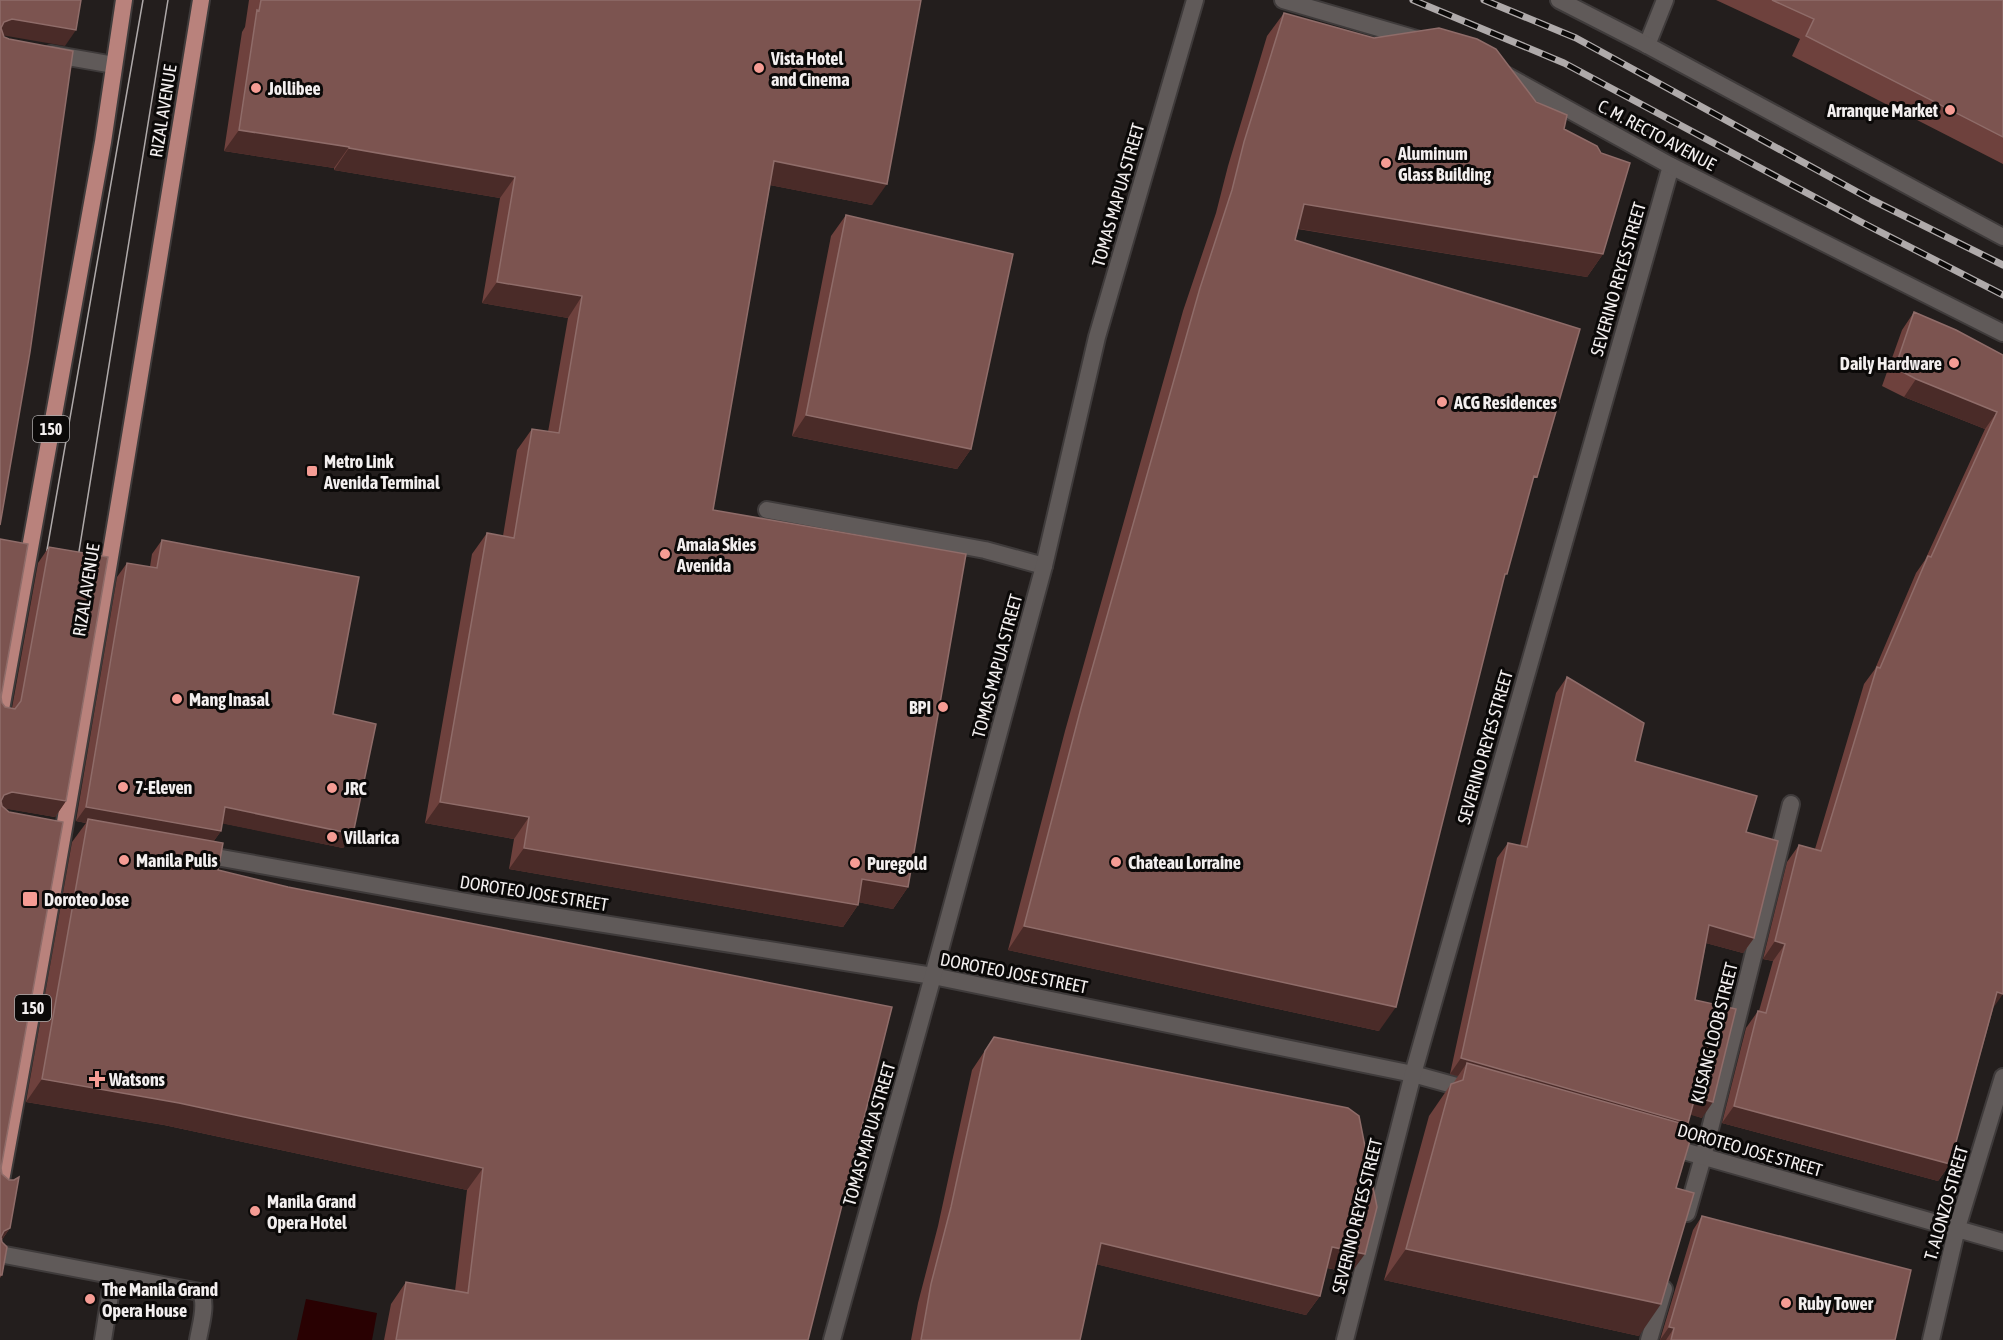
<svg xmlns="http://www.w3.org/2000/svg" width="2003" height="1340" viewBox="0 0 2003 1340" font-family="'Asap Condensed',sans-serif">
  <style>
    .water { fill: #290102 }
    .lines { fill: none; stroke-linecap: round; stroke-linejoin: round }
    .service-casing { stroke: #3f3b3b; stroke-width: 20 }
    .minor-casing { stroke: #3f3b3b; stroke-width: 20 }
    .tertiary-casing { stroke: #3f3b3b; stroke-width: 20 }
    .secondary-casing { stroke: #3f3b3b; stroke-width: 20 }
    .primary-casing { stroke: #3f3b3b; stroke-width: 20 }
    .service { stroke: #605a59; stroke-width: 16 }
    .minor { stroke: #605a59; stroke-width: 16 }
    .tertiary { stroke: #605a59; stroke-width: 16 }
    .secondary { stroke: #605a59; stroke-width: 16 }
    .primary { stroke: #b9827c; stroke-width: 16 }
    .tram { stroke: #afaaaa; stroke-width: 1.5 }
    .rail-casing { stroke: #afaaaa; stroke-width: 7 }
    .rail { stroke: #0b0908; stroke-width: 4.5; stroke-dasharray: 14; stroke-linecap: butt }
    .wall { fill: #6e413d }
    .shaded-wall { fill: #4a2b28 }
    .building { fill: #7c5450; stroke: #8f6c69; stroke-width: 1.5 }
    .poi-dot { fill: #f59c94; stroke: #0b0908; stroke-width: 2 }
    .labels { text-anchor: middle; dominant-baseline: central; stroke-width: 6; stroke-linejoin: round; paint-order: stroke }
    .shield { fill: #0b0908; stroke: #adaaaa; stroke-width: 1.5 }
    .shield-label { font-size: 16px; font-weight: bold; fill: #f3efef }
    .poi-label { font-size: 18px; font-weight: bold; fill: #f3efef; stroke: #0b0908; text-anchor: start }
    .street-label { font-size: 18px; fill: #f3efef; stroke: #0b0908 }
  </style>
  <rect width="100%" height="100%" fill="#231e1d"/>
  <path class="water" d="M306,1299l71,14 -5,27h-75z"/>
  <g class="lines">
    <g class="service-casing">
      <path id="service" d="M51,54l63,11
        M767,510l218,40 59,16
        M1687,1213l16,-56 88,-353
        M0,1254l200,38c8,11 0,35 -2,48
        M103,1340l10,-64
        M1649,1340l15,-51"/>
    </g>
    <g class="minor-casing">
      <path id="minor" d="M1647,45l18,-45
        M199,854l285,51 449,71 480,98 58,16
        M1666,1146l337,96
        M1931,1340l26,-112 46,-151"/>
    </g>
    <g class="tertiary-casing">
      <path id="tertiary" d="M832,1340l101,-364 111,-410 53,-229 98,-337
        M1345,1340l68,-266 258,-908"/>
    </g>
    <g class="secondary-casing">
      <path id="secondary" d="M1283,0l137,40
        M1559,0l88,45 356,192
        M1502,73l169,93 332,167"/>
    </g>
    <g class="primary-casing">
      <path id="primary" d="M0,715l103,-573 21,-142
        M0,1186c73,-394 137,-790 201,-1186"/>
    </g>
    <use href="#service" class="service"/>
    <use href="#minor" class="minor"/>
    <use href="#tertiary" class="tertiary"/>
    <use href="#secondary" class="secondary"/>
    <use href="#primary" class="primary"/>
    <path class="tram" d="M44,567l99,-567
      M76,570l92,-570"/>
    <g class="rail-casing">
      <path id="rail" d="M1413,0l151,63 299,160 140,72
        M1484,0l92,38 296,162 131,65"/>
    </g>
    <use href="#rail" class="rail"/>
  </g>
  <path class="wall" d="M249,0h672l-49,205 -102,-20 -57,325 195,377 -15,22 -35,-7v3l-15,22 -334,-58 5,-30 -89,-16 47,-269 15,-21 16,3 14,-86 15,-21 16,3 20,-114 -86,-15 18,-105 -166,-28v-2l-110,-17 18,-119 3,-5z
    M1716,0h287v164l-211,-108 8,-17z
    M1284,13l252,89 28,27 39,125 -16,23 -289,-48 -3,11 237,243 -29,98 -124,450 -371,-81 57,-219 118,-420 33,-98 12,-47 39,-130z
    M846,215l125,234 -14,20 -165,-33 39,-200z
    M1914,312l89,43 -10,654 -43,155 -12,17 -216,-58 24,-95 12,-17h1l14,-50 -10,-2 24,-97 12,-17 16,4 49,-165 11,-15 41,-96 9,-13 60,-131 -81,-32 -22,-11 20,-56z
    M0,539l28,5 -27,153 1,6 3,4 7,1 26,-145 11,-16 59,10 -42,244 -11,16 -51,-9 5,4 54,10 -62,346 1,6 7,6h5l5,-3 -9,51 -9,13 6,6 -5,28 -2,3z
    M162,540l171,174 20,120 -10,14 -121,-25 -1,8 -8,11 5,28 590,470h-424l7,-36 15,-22 49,9 12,-101 -303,-65 -138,-23 46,-260 14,-19 -10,-2 41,-244 10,-14 23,4 2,-13z
    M1567,677l68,84 111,71 8,106 -11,15 -37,-10 -11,57 7,118 -12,-4 -4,11 -10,63 -37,148 -255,-56 45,-164 22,-32h2l5,-8 -8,-2 47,-216 11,-15 12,3 36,-153z
    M994,1037l357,236 -24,-5 -7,28 -14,19 -210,-51 -16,76h-169l7,-37 20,-77 34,-156z
    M1702,1216l193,124h-235l33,-110z"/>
  <path class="shaded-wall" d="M12,19l64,11 -11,16 -64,-11 -1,-8 4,-5z
    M239,130l110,17 -15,21 -110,-17z
    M349,148l166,29 -15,21 -166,-28z
    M774,161l113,23 -15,21 -113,-22z
    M1304,204l299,50 -16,23 -299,-50z
    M497,282l85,14 -14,22 -86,-15z
    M1916,379l81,33 -12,17 -81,-32z
    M806,415l165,34 -14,20 -165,-33z
    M12,792l54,9 -11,16 -54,-9 -1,-8 4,-5z
    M440,802l89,15 -15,22 -89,-16z
    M86,807l135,24 -10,14 -123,-26 -2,4 -10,-2z
    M225,807l128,27 -10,14 -128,-26z
    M524,848l334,57 -15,22 -334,-58z
    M862,879l46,8 -15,22 -46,-9z
    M1709,925l45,13 -11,15 -45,-12z
    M1024,926l372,81 -17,24 -371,-81z
    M1775,941l10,3 -12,17 -10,-2z
    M1997,992l6,2 -12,17z
    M1461,1058l227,65 -11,15 -210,-75 -9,13 -8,-2z
    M42,1079l137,24 304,65 -16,22 -303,-65 -138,-23z
    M1695,1097l18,5 -11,16 -18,-5z
    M1734,1106l216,58 -12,17 -216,-58z
    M10,1228l-10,14v-6l4,-5z
    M1101,1243l219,53 -14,19 -219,-53z
    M1332,1247l33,7 -14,19 -32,-7z
    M1406,1249l255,55 -22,32 -255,-56z
    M1669,1327l5,1 -8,12h-6z"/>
  <path class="building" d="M0,0h81l-5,30 -64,-11 -8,3 -3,6 3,9 5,2 64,12 -43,301 -30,173z
    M261,0h660l-34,184 -113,-23 -61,349 253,44 -58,333 -46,-8 -4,26 -334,-57 5,-31 -89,-15 47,-269 27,5 18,-109 27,4 23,-137 -85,-14 18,-105 -166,-29v-1l-110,-17 18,-120 2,1z
    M1772,0h231v137l-197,-101 8,-17z
    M1284,13l90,25 65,-10 38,11 19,10 40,53 31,13 -3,14 33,17 4,7 29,10 -27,91 -299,-50 -9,36 285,89 -43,148 -3,-1 -27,98h-2l-109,433 -372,-81 57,-218 119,-420 32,-98 12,-48z
    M846,215l167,39 -42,195 -165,-34z
    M1914,312l42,18 47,25v639l-6,-2 -47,172 -216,-58 24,-95 8,2 19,-69 -10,-3 24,-96 22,6 56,-184 3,1 48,-112 3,1 66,-145 -81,-33 -21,-11z
    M0,539l28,5 -27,153 1,6 3,4 10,2 6,-8 28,-154 59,10 -42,244 -54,-9 -8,3 -3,6 1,5 7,6 54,10 -62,346 1,6 7,6h5l5,-3 -9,51 -6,3 -3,6 1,5 5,5 -5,28h-2z
    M162,540l197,37 -26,137 43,10 -23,110 -128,-27 -4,24 -135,-24 41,-244 30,5z
    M1567,677l77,46 -9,38 122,35 -11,36 32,9 -24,97 -45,-13 -14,75 41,9 -23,93 -18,-5 -7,26 -227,-65 47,-215 19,4z
    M88,819l135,24 -5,27 70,17 604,120 -84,333h-412l10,-58 62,11 15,-125 -304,-65 -137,-24z
    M994,1037l354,71 11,8 18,91 -12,47 -33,-7 -12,49 -219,-53 -21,97h-159l10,-56 20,-77 34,-156z
    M1467,1063l227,64 -18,61 18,5 -33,111 -255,-55 45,-165 12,-4z
    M1702,1216l209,54 -16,70h-224l3,-12 -5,-1z"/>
  <g class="poi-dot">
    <circle cx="759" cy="68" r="6"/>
    <circle cx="256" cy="88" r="6"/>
    <circle cx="1950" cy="110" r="6"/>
    <circle cx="1386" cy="163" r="6"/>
    <circle cx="1954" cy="363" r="6"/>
    <circle cx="1442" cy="402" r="6"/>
    <rect x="306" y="465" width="12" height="12" rx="3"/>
    <circle cx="665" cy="554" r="6"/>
    <circle cx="177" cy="699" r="6"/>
    <circle cx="943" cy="707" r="6"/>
    <circle cx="123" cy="787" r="6"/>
    <circle cx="332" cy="788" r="6"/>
    <circle cx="332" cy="837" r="6"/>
    <circle cx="124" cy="860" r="6"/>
    <circle cx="1116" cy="862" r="6"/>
    <circle cx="855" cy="863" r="6"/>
    <rect x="22" y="891" width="16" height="16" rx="3"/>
    <path d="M94 1070h6v6h6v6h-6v6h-6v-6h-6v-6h6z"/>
    <circle cx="255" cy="1211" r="6"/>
    <circle cx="90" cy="1299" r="6"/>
    <circle cx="1786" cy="1303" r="6"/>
  </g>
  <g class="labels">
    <g class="shield">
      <rect x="33" y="416" width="36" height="26" rx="4.5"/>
      <rect x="15" y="995" width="36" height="26" rx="4.5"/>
    </g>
    <g class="shield-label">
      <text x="51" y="429">150</text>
      <text x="33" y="1008">150</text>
    </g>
    <g class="poi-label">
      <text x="771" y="58">Vista Hotel<tspan x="771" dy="21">and Cinema</tspan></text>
      <text x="268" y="88">Jollibee</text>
      <text x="1938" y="110" text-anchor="end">Arranque Market</text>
      <text x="1398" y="153">Aluminum<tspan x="1398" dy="21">Glass Building</tspan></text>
      <text x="1942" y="363" text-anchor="end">Daily Hardware</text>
      <text x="1454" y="402">ACG Residences</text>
      <text x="324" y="461">Metro Link<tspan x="324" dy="21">Avenida Terminal</tspan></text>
      <text x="677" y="544">Amaia Skies<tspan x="677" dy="21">Avenida</tspan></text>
      <text x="189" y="699">Mang Inasal</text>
      <text x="931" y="707" text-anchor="end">BPI</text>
      <text x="135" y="787">7-Eleven</text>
      <text x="344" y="788">JRC</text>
      <text x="344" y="837">Villarica</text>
      <text x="136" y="860">Manila Pulis</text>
      <text x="1128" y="862">Chateau Lorraine</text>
      <text x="867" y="863">Puregold</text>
      <text x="44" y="899">Doroteo Jose</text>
      <text x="109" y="1079">Watsons</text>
      <text x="267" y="1201">Manila Grand<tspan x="267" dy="21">Opera Hotel</tspan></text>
      <text x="102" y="1289">The Manila Grand<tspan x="102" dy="21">Opera House</tspan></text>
      <text x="1798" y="1303">Ruby Tower</text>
    </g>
    <g class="street-label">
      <text transform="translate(163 111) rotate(-81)">RIZAL AVENUE</text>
      <text transform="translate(1657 135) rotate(28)">C. M. RECTO AVENUE</text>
      <text transform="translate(1118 195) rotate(-74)">TOMAS MAPUA STREET</text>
      <text transform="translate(1618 279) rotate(-74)">SEVERINO REYES STREET</text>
      <text transform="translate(86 590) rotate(-81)">RIZAL AVENUE</text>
      <text transform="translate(997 666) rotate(-75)">TOMAS MAPUA STREET</text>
      <text transform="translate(1485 747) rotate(-74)">SEVERINO REYES STREET</text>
      <text transform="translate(534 893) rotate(9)">DOROTEO JOSE STREET</text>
      <text transform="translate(1014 973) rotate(11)">DOROTEO JOSE STREET</text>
      <text transform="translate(1714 1033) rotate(-76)">KUSANG LOOB STREET</text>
      <text transform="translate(869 1134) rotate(-74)">TOMAS MAPUA STREET</text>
      <text transform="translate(1750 1150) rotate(16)">DOROTEO JOSE STREET</text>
      <text transform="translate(1946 1203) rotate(-74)">T. ALONZO STREET</text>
      <text transform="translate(1357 1216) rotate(-76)">SEVERINO REYES STREET</text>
    </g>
  </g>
</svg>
